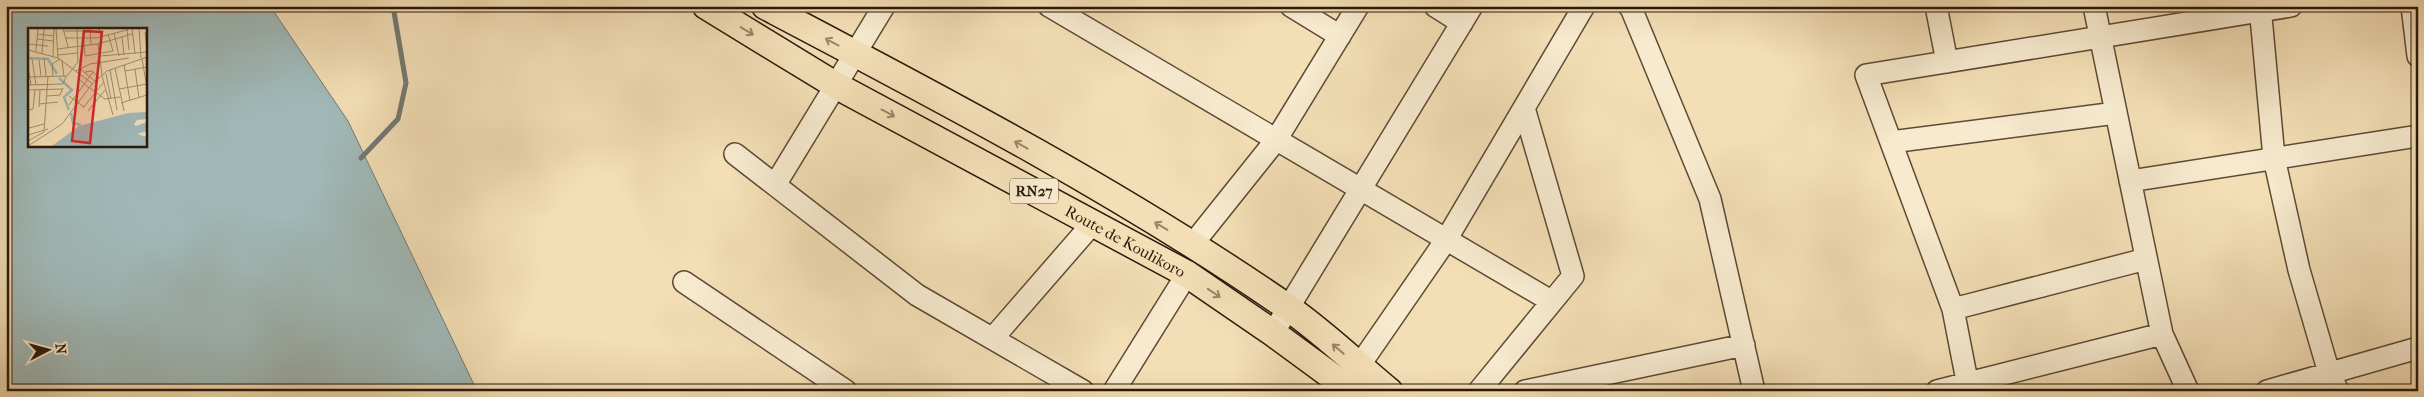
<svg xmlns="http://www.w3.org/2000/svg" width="2424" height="397" viewBox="0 0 2424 397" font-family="'IM FELL French Canon',serif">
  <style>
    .water { fill: #a0b9b8; stroke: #717972; fill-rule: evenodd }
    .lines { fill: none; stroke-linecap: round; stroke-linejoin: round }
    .stream { stroke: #717972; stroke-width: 5 }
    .minor-casing { stroke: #5d4a35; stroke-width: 24 }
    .major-casing { stroke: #2b180a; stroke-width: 29 }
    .minor { stroke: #f7eacf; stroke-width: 21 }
    .major { stroke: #f3deb5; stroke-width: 26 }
    .oneway { stroke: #998568 }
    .labels { text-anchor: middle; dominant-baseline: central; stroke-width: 4; stroke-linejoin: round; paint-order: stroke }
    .shield { fill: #f7eacf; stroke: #685745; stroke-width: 1 }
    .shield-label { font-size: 15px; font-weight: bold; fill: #2b180a }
    .street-label { font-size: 16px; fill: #2b180a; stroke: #f7eacf }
    .inset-river { fill: none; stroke: #a0b9b8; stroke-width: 2.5 }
    .inset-road { fill: none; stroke: #a38f71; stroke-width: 1 }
    .view { fill: #d62828; fill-opacity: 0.15; stroke: #d62828; stroke-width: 2.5 }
    .inset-edge { fill: none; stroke: #2b180a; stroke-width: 2.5 }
  </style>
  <rect width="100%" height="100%" fill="#f3deb5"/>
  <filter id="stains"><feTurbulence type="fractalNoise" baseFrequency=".004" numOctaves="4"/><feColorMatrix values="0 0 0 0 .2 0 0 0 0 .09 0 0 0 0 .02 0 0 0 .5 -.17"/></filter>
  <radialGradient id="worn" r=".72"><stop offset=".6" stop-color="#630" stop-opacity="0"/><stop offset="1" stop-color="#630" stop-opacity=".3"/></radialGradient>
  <path class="water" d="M6,6h264l78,115 129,270h-471zM29,29h116v116h-116z"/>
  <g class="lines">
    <path class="stream" d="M361,158l37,-39 8,-36 -13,-77"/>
    <g class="minor-casing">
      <path id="minor" d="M1049,6l502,295
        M1291,6l49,30
        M1435,6l27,17
        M1629,6l2,2 79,191 44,192
        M1936,6l11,56
        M2094,6l68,328 26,57
        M2260,6l14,152 25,112 30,103 9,18
        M2412,6l6,50
        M1891,142l225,-29
        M735,154l182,141 166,96
        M2130,181l288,-45
        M775,185l109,-179
        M1192,245l84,-105 82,-134
        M684,282l162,109
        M1953,309l193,-50
        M1273,333l199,-327
        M993,338l100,-115
        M1359,366l87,-126 138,-234
        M1114,391l73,-117
        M1479,391l94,-115 -49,-168
        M1525,391l219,-46
        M1937,391l225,-57
        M1969,391l-16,-82 -87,-234 425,-69
        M2267,391l151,-43"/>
    </g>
    <g class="major-casing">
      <g id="major">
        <path id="s1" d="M706,6l131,80 350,188 86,59 79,58"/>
        <path d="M765,6c177,93 357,187 522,301 35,24 68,56 102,84"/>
      </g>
    </g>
    <use href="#minor" class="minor"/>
    <use href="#major" class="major"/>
  </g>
  <defs><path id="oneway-shaft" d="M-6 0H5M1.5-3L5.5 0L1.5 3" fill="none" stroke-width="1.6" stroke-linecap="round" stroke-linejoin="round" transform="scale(1.25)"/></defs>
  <g class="oneway">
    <use href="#oneway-shaft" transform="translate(747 31) rotate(31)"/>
    <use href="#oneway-shaft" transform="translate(832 42) rotate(-152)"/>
    <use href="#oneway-shaft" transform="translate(888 113) rotate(28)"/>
    <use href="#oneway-shaft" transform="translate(1021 145) rotate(-151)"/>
    <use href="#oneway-shaft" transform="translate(1161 226) rotate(-149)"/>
    <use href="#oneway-shaft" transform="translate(1214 293) rotate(34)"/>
    <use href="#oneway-shaft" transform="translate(1338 349) rotate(-140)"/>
  </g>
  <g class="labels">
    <rect class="shield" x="1010" y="178.5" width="48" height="25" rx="4"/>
    <g class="shield-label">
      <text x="1034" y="191">RN27</text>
    </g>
    <g class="street-label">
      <text stroke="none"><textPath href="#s1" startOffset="481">Route de Koulikoro</textPath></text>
    </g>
  </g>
  <g transform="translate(28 28)">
    <rect width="119" height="119" fill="#f3deb5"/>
    <path d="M119,84v7l-10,1 -3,4 2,2 11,-4v9l-10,3 10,3v9h-95l27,-20 49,-13z" fill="#a0b9b8"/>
    <path class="inset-river" d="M0,30l20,1 9,15M31,50l13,12 -8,7 5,13M43,85l2,10 8,2"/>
    <path class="inset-road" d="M28,0l2,30M35,0l5,19M62,0l1,17M71,0l3,15M104,0l3,26M111,0l2,30M99,1l2,21M35,3h27M55,3l2,25 28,-5 -5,-17M117,4l2,16M86,5l5,23M9,6l17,2M94,9l2,18M37,10h31l31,-8M9,11l16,2M0,16l20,2M70,16l4,31M29,21l41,-5 34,-10M0,22l30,8 35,26M8,23l2,-23M14,25l2,-25M30,27l19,-2M72,28l47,-4M25,29l1,-29M16,30l2,18M4,31l4,26M114,31l5,29M11,32l2,16M34,32l2,17M96,37l6,36M0,39l3,18M51,40l16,13M87,40l9,43M107,41l4,29M82,42l7,40M48,43l14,-7 39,-6M97,43l22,-4M57,44l7,-1 7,7M78,46l5,25M52,47l-2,3 11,10M25,48l-1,-12 8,-5M74,48l11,39M0,49l39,-1 11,-14 -1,-34M0,57l35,-1 3,-7M62,60l15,11 15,-2M91,61l28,-5M0,62l34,-1M19,68l13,-1 3,-7M41,68l15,11M93,75l26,-8M11,76l19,-2M41,77l24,-33M11,79l1,-17M55,80l20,-25M0,82l5,-1 2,-19M60,83l17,-21M1,100l15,-4M0,107l20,-6M0,113l16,-9 4,-56M0,118l34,-22 30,-40 15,-13 40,-14"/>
    <path class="view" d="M56,3l18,1 -12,111 -18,-2z"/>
    <rect width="119" height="119" class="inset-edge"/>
  </g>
  <rect width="2424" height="397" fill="none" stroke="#f3deb5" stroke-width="25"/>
  <rect x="8" y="8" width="2409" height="382" fill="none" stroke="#2b180a" stroke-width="2.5"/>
  <rect x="12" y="12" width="2399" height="372" fill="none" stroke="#2b180a"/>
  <g transform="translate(48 350) rotate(84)" stroke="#f7eacf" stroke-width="4" paint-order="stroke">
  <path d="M0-4L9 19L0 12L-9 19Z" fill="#2b180a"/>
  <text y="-8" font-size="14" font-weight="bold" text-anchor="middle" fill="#2b180a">N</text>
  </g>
  <rect width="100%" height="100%" filter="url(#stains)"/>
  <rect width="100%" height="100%" fill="url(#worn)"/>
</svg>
